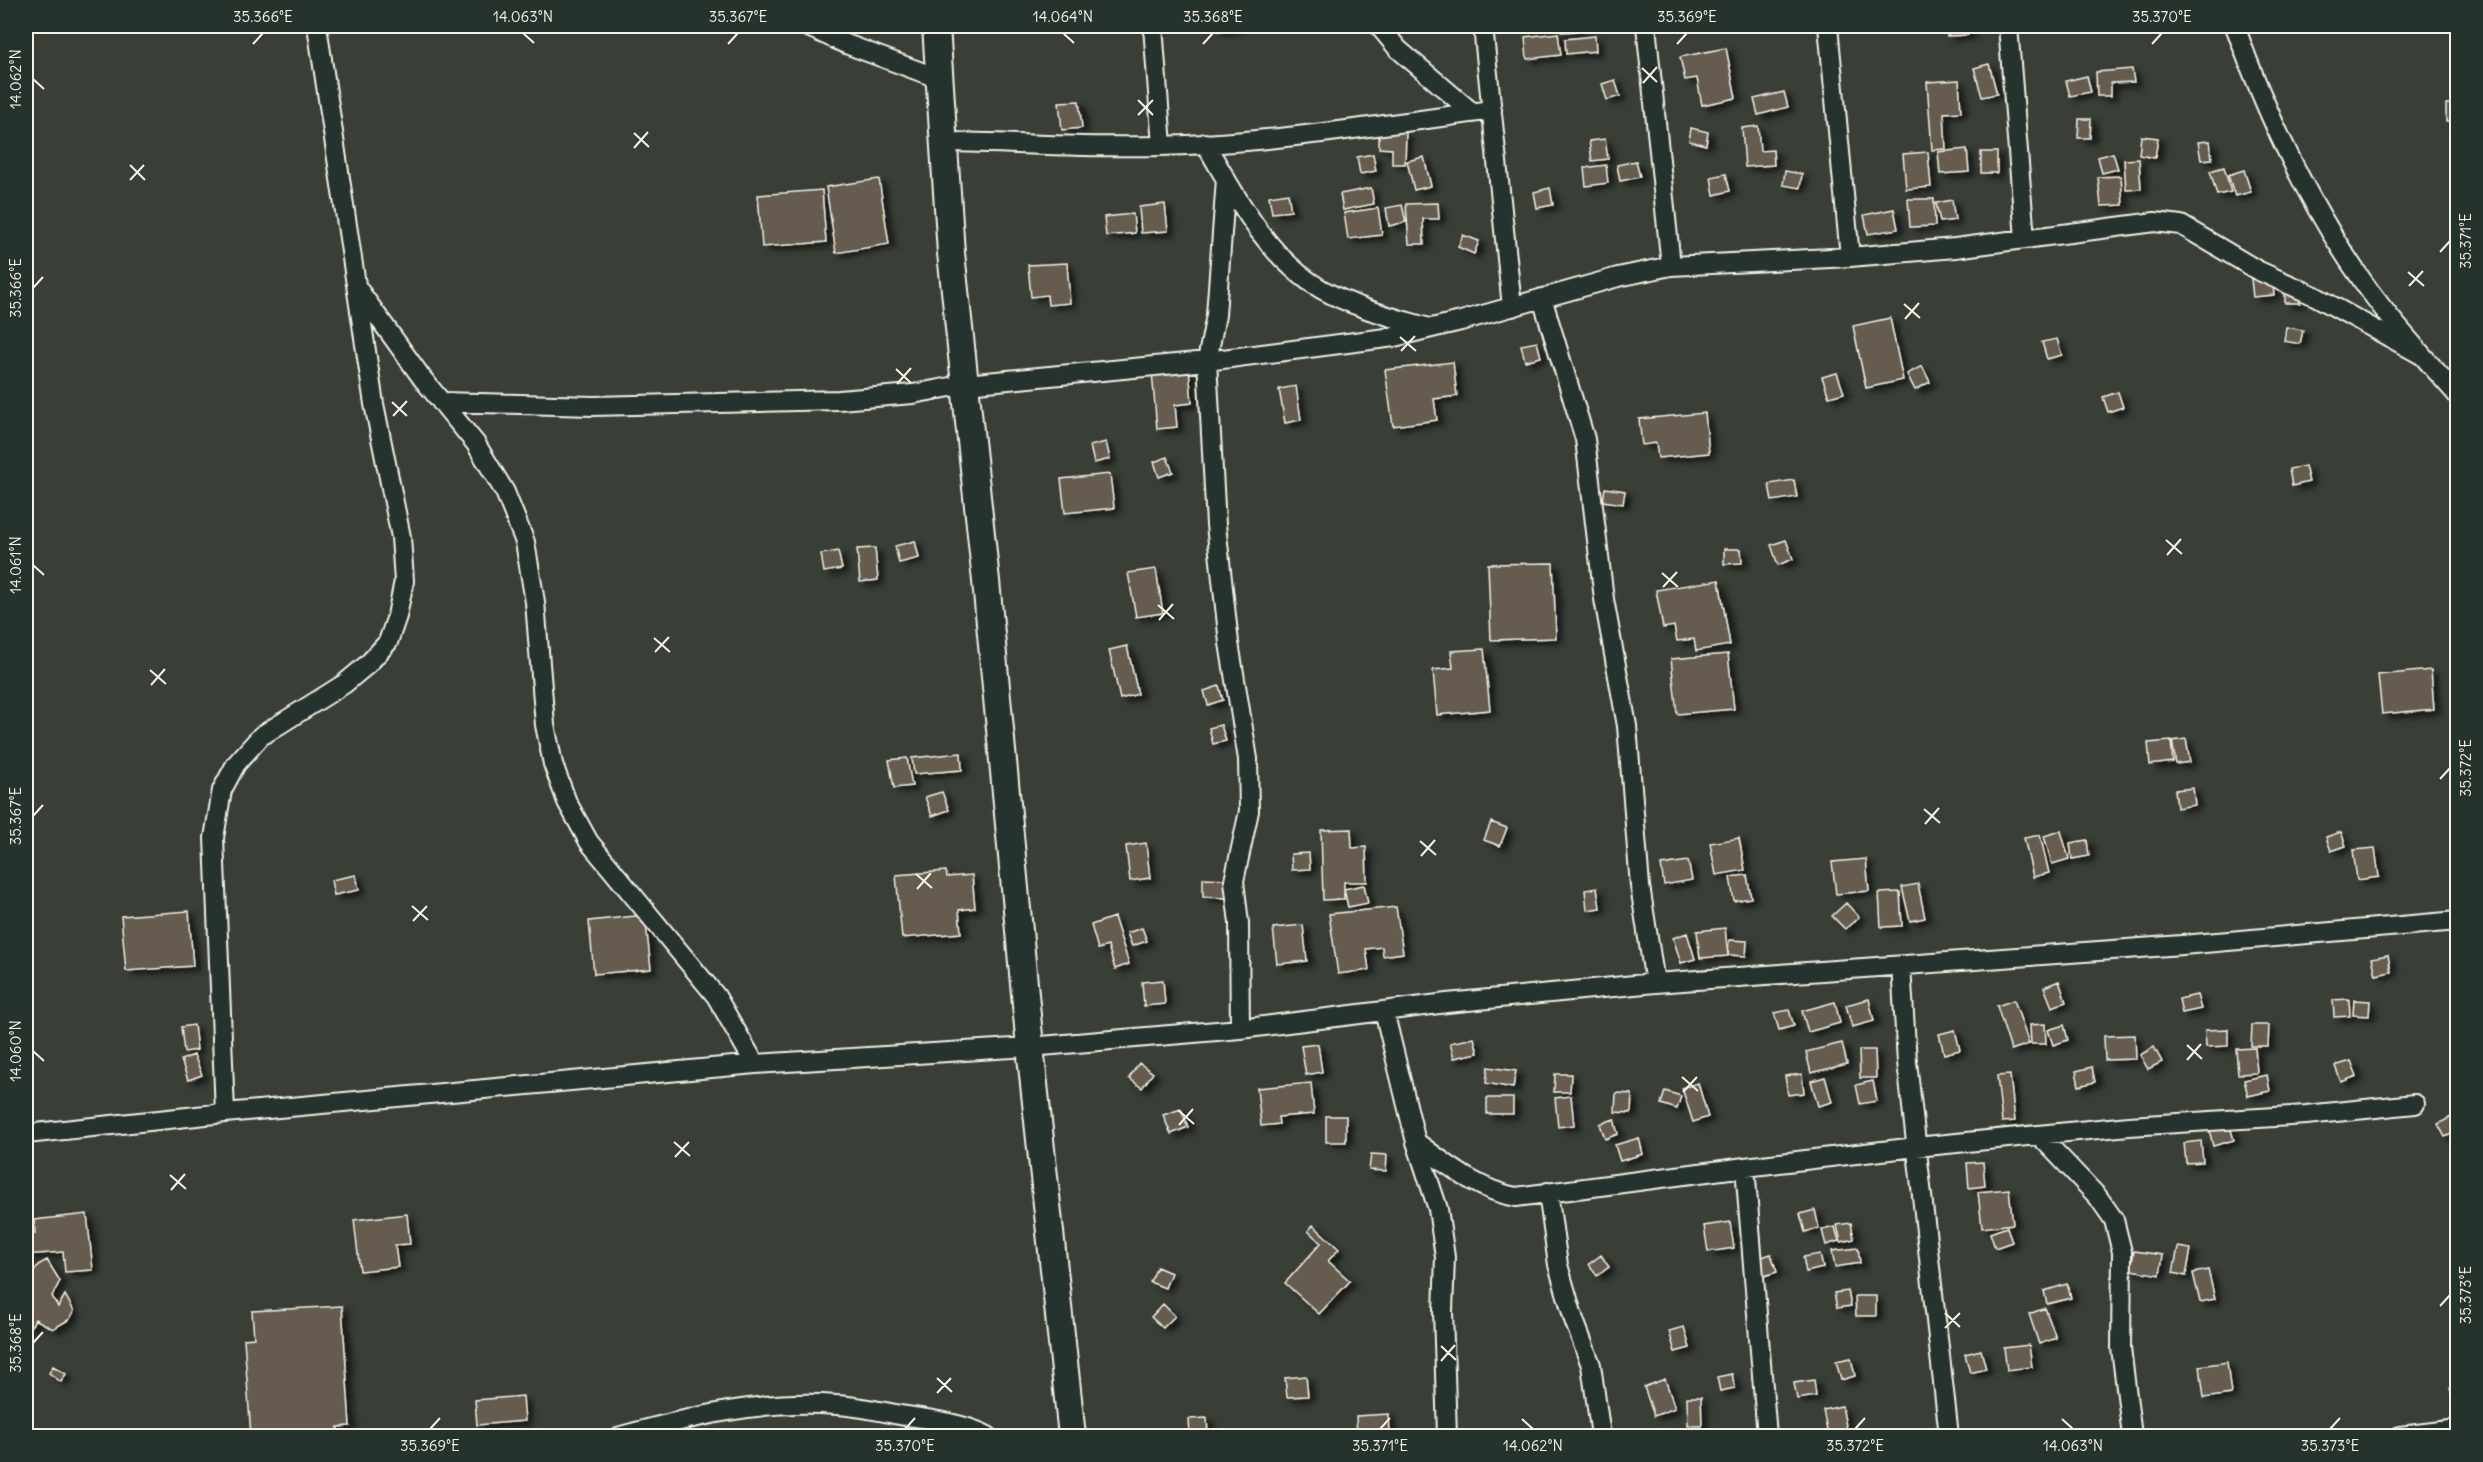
<svg xmlns="http://www.w3.org/2000/svg" width="2483" height="1462" viewBox="0 0 2483 1462" font-family="Delius,sans-serif">
  <style>
    .building { fill: #655b4f; stroke: #f4f1e8; stroke-width: 1.5; filter: url(#shadow) }
    .lines { fill: none; stroke-linecap: round; stroke-linejoin: round }
    .street-casing { stroke: #f4f1e8; stroke-width: 22 }
    .secondary-casing { stroke: #f4f1e8; stroke-width: 30 }
    .street { stroke: #26332d; stroke-width: 18 }
    .secondary { stroke: #26332d; stroke-width: 26 }
    .ticks { fill: none; stroke: #f4f1e8; stroke-width: 2 }
    .neatline { fill: none; stroke: #f4f1e8; stroke-width: 2 }
    .ticks-label { font-size: 15px; text-anchor: middle; fill: #f4f1e8 }
  </style>
  <defs>
    <filter id="shadow"><feDropShadow dx="6" dy="4" stdDeviation="3" flood-color="#0009"/></filter>
  </defs>
  <rect width="100%" height="100%" fill="#393f37"/>
  <filter id="ink" filterUnits="userSpaceOnUse"><feTurbulence type="fractalNoise" baseFrequency=".0167" numOctaves="2"/><feDisplacementMap in="SourceGraphic" scale="12" xChannelSelector="R" yChannelSelector="G"/><feConvolveMatrix kernelMatrix="1 2 1 2 8 2 1 2 1" color-interpolation-filters="sRGB"/></filter>
  <g filter="url(#ink)">
    <path class="building" d="M1217,26h21v1l-20,4z
      M1561,26h16l1,5 -17,1z
      M1946,26h21l1,9 -21,1z
      M1558,33l3,22 -34,4 -2,-22z
      M1595,36l1,15 -30,3 -1,-15z
      M1726,48l10,50 -34,7 -5,-27 -12,2 -5,-23z
      M1989,64l8,30 -15,3 -8,-29z
      M2132,69l2,13 -23,1v13h-14l-1,-24z
      M2087,76l4,16 -21,4 -4,-15z
      M1615,80l5,16 -13,4 -5,-16z
      M1959,80l2,32 -17,1 2,36 -14,1 -5,-68z
      M1784,92l4,15 -30,8 -4,-16z
      M1079,101l3,27 -20,2 -3,-28z
      M2446,104h12v18h-12z
      M2079,119h12l-1,19h-12z
      M1758,126l2,25 13,-1 1,15 -29,2 -3,-39z
      M1691,128l17,4 -2,13 -17,-4z
      M1379,131l27,1 -1,32h-13v-15l-13,-1z
      M2141,136l17,2 -3,20 -16,-3z
      M1605,139l3,20 -16,2 -3,-20z
      M2210,141l2,18 -11,1 -3,-18z
      M1967,149l2,23 -29,2 -2,-22z
      M1928,152l3,35 -25,2 -3,-35z
      M1981,152h16v21h-16z
      M2113,153l5,16 -16,4 -4,-16z
      M1373,154l3,17 -16,3 -3,-17z
      M1424,157l7,29 -17,4 -7,-29z
      M2139,159l2,30 -15,1 -2,-30z
      M1636,161l4,16 -20,4 -3,-16z
      M1606,165l2,18 -22,3 -2,-18z
      M2224,167l7,25 -14,3 -7,-24z
      M2244,170l7,22 -16,4 -7,-21z
      M1785,171l17,3 -2,14 -17,-3z
      M1726,174l4,17 -16,4 -3,-18z
      M2121,176l2,29 -22,1 -3,-29z
      M879,179l10,65 -53,9 -10,-66z
      M1371,188l3,16 -31,6 -3,-16z
      M1550,188l3,17 -16,3 -3,-16z
      M822,190l4,52 -64,5 -4,-52z
      M1288,193l3,18 -19,2 -3,-17z
      M1908,199h26l1,27 -25,1z
      M1952,200l3,20 -15,2 -4,-19z
      M1438,203l1,16h-16l1,25h-15l-3,-40z
      M1165,204l3,27 -27,2 -2,-26z
      M1402,205l4,17 -17,4 -3,-18z
      M1378,208l4,27 -34,4 -4,-26z
      M1894,209l4,20 -30,5 -4,-19z
      M1133,214l2,19 -29,3 -2,-19z
      M1463,235l16,6 -5,13 -16,-7z
      M1067,263l3,40 -22,2 -1,-10 -16,2 -3,-32z
      M2272,277l2,18 -21,2 -2,-18z
      M2285,284h14l1,19h-15z
      M1890,318l13,62 -37,8 -13,-62z
      M2286,327l17,3 -3,14 -16,-3z
      M2057,339l5,16 -15,4 -5,-17z
      M1537,342l4,15 -16,4 -4,-16z
      M1453,362l4,34 -23,3 3,21 -44,6 -8,-56z
      M1922,366l8,16 -15,8 -8,-16z
      M1189,369l3,34 -17,2 2,22 -20,2 -5,-57z
      M1837,373l7,20 -15,4 -7,-20z
      M1296,386l5,34 -16,3 -6,-34z
      M2118,392l5,15 -15,5 -5,-15z
      M1705,413l4,40 -51,5 -2,-15 -14,2 -3,-26z
      M1106,442l4,17 -16,4 -4,-17z
      M1167,457l6,15 -14,5 -5,-15z
      M2305,466l4,16 -17,4 -3,-17z
      M1110,474l4,34 -49,5 -4,-34z
      M1794,480l3,17 -25,4 -3,-17z
      M1605,488l20,3 -2,13 -20,-3z
      M1786,540l7,19 -15,6 -7,-20z
      M915,541l4,17 -20,5 -4,-17z
      M875,548l3,32 -18,2 -3,-33z
      M1724,549h17l1,14 -18,1z
      M838,551l4,18 -18,3 -3,-18z
      M1553,563l3,75 -65,2 -3,-76z
      M1156,569l7,44 -27,4 -8,-44z
      M1719,580l11,65 -34,6 -2,-12 -17,2 -3,-15 -11,2 -7,-38z
      M1127,646l11,48 -18,5 -11,-49z
      M1484,649l6,61 -53,5 -4,-45 20,-2 -2,-17z
      M1728,654l6,55 -57,5 -6,-55z
      M2431,670l3,39 -52,5 -4,-39z
      M1219,686l4,14 -15,5 -4,-14z
      M1221,725l5,16 -13,3 -4,-16z
      M2458,733v22l-4,1 -3,-22z
      M2186,739l4,23 -14,2 -4,-23z
      M2171,741l2,21 -23,3 -2,-22z
      M961,753l1,17 -48,4 -2,-16z
      M907,758l5,28 -18,2 -5,-28z
      M2193,788l2,17 -18,3 -2,-18z
      M942,792l7,18 -17,6 -7,-19z
      M1491,822l16,6 -7,18 -16,-6z
      M1351,829l1,19 14,-1 1,35h-23v17l-21,1 -2,-70z
      M2061,831l8,28 -17,5 -8,-28z
      M2341,832l5,14 -15,5 -5,-14z
      M2040,835l9,38 -16,4 -9,-39z
      M1739,838l6,32 -29,5 -6,-32z
      M2087,840l2,16 -17,3 -2,-16z
      M1146,843l4,35 -20,3 -4,-35z
      M2375,848l4,29 -22,3 -4,-30z
      M1309,853l1,16 -18,1 -1,-16z
      M1866,859l3,32 -33,3 -4,-32z
      M1688,861l4,19 -28,5 -3,-20z
      M946,871l1,6 25,-2 3,33 -16,2 2,23 -59,5 -6,-63z
      M356,875l3,15 -25,5 -3,-15z
      M1747,875l4,23 -17,3 -4,-24z
      M1203,878l24,1v19l-24,-1z
      M1918,884l7,34 -15,3 -8,-34z
      M1364,885l4,18 -20,4 -4,-18z
      M1597,888l3,20 -13,2 -2,-20z
      M1900,892l2,34 -21,1 -2,-34z
      M1846,903l13,14 -14,12 -13,-13z
      M1396,907l7,46 -20,3 -1,-9 -16,2 3,21 -31,4 -9,-60z
      M189,911l4,55 -67,5 -5,-55z
      M645,915l6,54 -57,5 -5,-53z
      M1114,917l15,47 -14,5 -7,-23 -10,3 -7,-24z
      M1303,925l4,36 -30,3 -4,-36z
      M1142,928l5,13 -15,5 -5,-13z
      M1725,928l3,28 -28,2 -3,-27z
      M1687,933l8,26 -14,4 -8,-25z
      M1729,940l18,1 -1,15 -18,-1z
      M2388,955l3,17 -15,3 -4,-17z
      M1163,980l2,24 -21,2 -2,-24z
      M2059,981l7,21 -14,5 -8,-20z
      M2197,995l4,14 -19,4 -3,-14z
      M1869,999l5,22 -22,6 -6,-22z
      M2349,999l1,17 -16,1 -1,-17z
      M2014,1000l15,44 -18,6 -14,-44z
      M2354,1000l16,1 -1,15 -16,-1z
      M1835,1002l5,21 -32,9 -6,-21z
      M1789,1010l5,16 -15,4 -5,-17z
      M2045,1024l1,20h-15l-1,-19z
      M194,1025l3,25 -13,2 -3,-25z
      M2064,1025l4,15 -15,5 -5,-15z
      M2252,1025h17l-1,21h-17z
      M2228,1029v17l-22,1 -1,-17z
      M1955,1030l5,20 -16,4 -5,-20z
      M2135,1035l1,24 -31,1 -1,-24z
      M1474,1038l4,15 -24,5 -4,-15z
      M1842,1043l5,21 -36,9 -5,-21z
      M1318,1044l4,28 -16,3 -5,-29z
      M2154,1047l8,15 -14,7 -8,-14z
      M2255,1048l2,25 -19,1 -2,-25z
      M1859,1050h16l1,28h-16z
      M194,1055l8,20 -14,5 -7,-20z
      M2351,1061l6,15 -16,6 -6,-16z
      M1139,1063l14,10 -11,15 -13,-10z
      M1488,1067l28,4 -3,17 -27,-5z
      M2092,1067l3,15 -16,4 -3,-15z
      M1555,1074h16l-1,18h-16z
      M1802,1074l2,19 -16,2 -3,-19z
      M2010,1075l5,46 -13,1 -5,-46z
      M2267,1075l3,16 -22,5 -4,-16z
      M1825,1077l7,25 -14,4 -7,-25z
      M1873,1081l4,20 -17,3 -4,-19z
      M1311,1083l3,31 -36,3 1,7 -18,2 -4,-38z
      M1698,1083l10,34 -15,5 -11,-34z
      M1665,1091l16,5 -4,13 -16,-5z
      M1616,1093l16,1 -1,19 -16,-1z
      M1571,1096l3,29 -16,2 -3,-29z
      M1487,1098h26v16h-26z
      M1181,1109l7,18 -17,7 -8,-19z
      M1326,1116h20v26h-20z
      M2451,1117l7,14 -13,6 -7,-13z
      M1614,1119l4,15 -13,5 -5,-15z
      M2229,1123l5,17 -21,6 -4,-17z
      M1639,1138l4,16 -23,7 -5,-16z
      M2201,1141l2,21 -17,1 -2,-20z
      M1371,1154l16,1 -1,16 -17,-1z
      M1983,1162l2,24 -16,2 -2,-25z
      M2009,1189l4,35 -31,4 -4,-36z
      M1815,1210l4,18 -14,4 -5,-18z
      M87,1214l6,56 -28,2 -2,-20 -37,3v-21l9,-1 -1,-13z
      M407,1214l3,30 -15,1 3,22 -38,4 -6,-51z
      M1730,1222l4,26 -26,4 -4,-26z
      M1851,1223l3,16 -13,3 -4,-17z
      M1313,1225l26,24 -11,12 22,20 -31,33 -34,-31 36,-40 -13,-12z
      M1835,1227l4,14 -13,4 -4,-15z
      M2007,1227l5,15 -17,6 -5,-15z
      M2178,1247l13,2 -5,27 -13,-3z
      M1858,1248l2,15 -25,4 -3,-16z
      M2134,1251l29,4 -3,20 -29,-5z
      M1771,1254l6,18 -16,5 -5,-18z
      M1820,1254l3,14 -17,4 -3,-15z
      M1601,1255l8,12 -12,9 -8,-12z
      M47,1260l13,21 -8,15 6,11 7,-12 9,16 -4,8 -17,10 -18,-10 -3,6 -6,4v-48l2,1 10,-17z
      M1157,1267l14,6 -6,15 -15,-6z
      M2208,1270l7,29 -15,3 -7,-29z
      M2067,1284l4,14 -24,6 -3,-13z
      M1848,1291l3,15 -14,2 -3,-15z
      M1855,1296h21v20h-20z
      M1163,1304l12,12 -12,12 -12,-11z
      M342,1306l8,120 -12,1v9h-87l-7,-97 10,-1 -2,-27z
      M2045,1308l11,30 -17,6 -10,-30z
      M1684,1327l6,21 -15,4 -6,-21z
      M2029,1345l3,22 -25,3 -3,-22z
      M1981,1350l5,19 -16,4 -5,-19z
      M1851,1358l4,18 -14,4 -5,-19z
      M2227,1362l4,32 -27,4 -4,-32z
      M53,1366l13,8 -5,8 -12,-9z
      M1732,1374l3,14 -15,3 -3,-14z
      M1306,1376l2,20 -21,1 -2,-19z
      M1665,1379l10,29 -21,8 -10,-29z
      M1814,1380l2,16 -19,3 -3,-16z
      M2458,1386v15l-4,1 -4,-14z
      M523,1396l2,25 -48,4 -2,-25z
      M1687,1397h14l1,29h-14z
      M1842,1406l6,30h-20l-5,-26z
      M1389,1414l1,22h-33l-1,-20z
      M1207,1418l1,18h-18l-1,-17z"/>
    <g class="lines">
      <g class="street-casing">
        <path id="street" d="M806,26l40,18 94,35
          M1153,26l9,120
          M1379,26l19,23 75,64
          M1483,26l29,281
          M1646,26l25,240
          M1828,26l22,231
          M2008,26l17,213
          M2235,26c32,90 73,178 129,257 28,40 62,76 94,113
          M945,142c72,1 143,6 215,4 111,-3 222,-21 332,-36
          M1205,143c30,52 62,115 116,146 34,19 71,28 108,39
          M1226,179l-10,136 -9,46 9,164 13,118 19,116 1,52 -15,70 5,42 1,106
          M358,289l64,89 54,66 29,48 20,50 10,60 10,123 8,39 14,38 22,40 127,154 39,68
          M1542,298l43,141 19,160 23,127 13,160 15,97
          M441,402l152,4 246,-6 74,-6 53,-10 241,-23 187,-24 67,-16 157,-44 53,-11 179,-9 105,-9 200,-26 26,3 76,45 58,26 108,60
          M1901,966l6,96 42,374
          M1384,1011l32,131 22,67 7,48 -2,54 4,125
          M225,1113l-11,-275 8,-48 14,-26 25,-28 83,-52 24,-20 20,-22 9,-26 7,-35 -3,-44 -27,-133 -57,-378
          M26,1134l199,-21 530,-49 275,-17 210,-18 207,-26 208,-20 527,-38 276,-24
          M2039,1135l59,62 16,23 8,32 -1,96 11,88
          M1416,1142c32,23 61,48 100,55l229,-30 171,-20 213,-21 177,-11 109,-11
          M1745,1167l22,269
          M1548,1192l10,73 16,55 17,45 10,71
          M621,1436c70,-19 142,-37 215,-31 22,1 43,6 64,10 28,4 62,8 88,21
          M2400,1436l58,-7"/>
      </g>
      <g class="secondary-casing">
        <path id="secondary" d="M936,26l15,227 35,328 44,466 42,389"/>
      </g>
      <use href="#street" class="street"/>
      <use href="#secondary" class="secondary"/>
    </g>
  </g>
  <path class="ticks" d="M523,33l11,10M1063,33l11,10M253,44l10,-11M728,44l10,-11M1203,44l10,-11M1677,44l10,-11M2152,44l10,-11M1642,68l15,14M33,79l11,10M1643,83l14,-16M1138,100l15,15M1138,115l15,-15M634,133l15,14M634,148l14,-16M130,165l15,15M130,180l14,-15M2440,252l10,-11M2408,272l16,14M2409,286l14,-15M33,288l10,-11M1904,304l16,14M1905,319l14,-16M1400,337l16,14M1401,351l14,-15M896,369l15,14M897,384l14,-16M392,402l15,14M393,416l14,-15M2166,540l16,14M2167,555l14,-16M33,565l11,10M1662,573l16,14M1663,587l14,-15M1158,605l16,14M1159,620l14,-16M654,638l16,14M655,652l14,-15M150,670l16,14M151,685l14,-16M2440,779l10,-11M1924,809l16,14M33,816l10,-11M1925,824l14,-16M1420,841l16,14M1421,856l14,-16M916,874l16,14M917,889l14,-16M412,906l16,14M413,921l14,-15M2187,1045l15,14M33,1051l11,10M2187,1060l14,-16M1682,1077l16,14M1683,1092l14,-15M1178,1110l16,14M1179,1125l14,-16M674,1142l16,14M675,1157l14,-15M170,1175l16,14M171,1190l14,-16M2440,1306l10,-11M1945,1313l15,14M1945,1328l15,-15M33,1343l10,-11M1441,1346l15,14M1441,1361l14,-16M937,1378l15,14M937,1393l14,-15M1522,1419l11,10M2062,1419l11,10M430,1429l10,-11M905,1429l10,-11M1380,1429l10,-11M1855,1429l10,-11M2330,1429l10,-11"/>
  <rect width="2483" height="1462" fill="none" stroke="#26332d" stroke-width="66"/>
  <rect x="33" y="33" width="2417" height="1396" class="neatline"/>
  <g class="ticks-label">
    <text x="263" y="22">35.366°E</text>
    <text x="523" y="22">14.063°N</text>
    <text x="738" y="22">35.367°E</text>
    <text x="1063" y="22">14.064°N</text>
    <text x="1213" y="22">35.368°E</text>
    <text x="1687" y="22">35.369°E</text>
    <text x="2162" y="22">35.370°E</text>
    <text transform="translate(16 79) rotate(-90)" y="5">14.062°N</text>
    <text transform="translate(2466 241) rotate(-90)" y="5">35.371°E</text>
    <text transform="translate(16 288) rotate(-90)" y="5">35.366°E</text>
    <text transform="translate(16 565) rotate(-90)" y="5">14.061°N</text>
    <text transform="translate(2466 768) rotate(-90)" y="5">35.372°E</text>
    <text transform="translate(16 816) rotate(-90)" y="5">35.367°E</text>
    <text transform="translate(16 1051) rotate(-90)" y="5">14.060°N</text>
    <text transform="translate(2466 1295) rotate(-90)" y="5">35.373°E</text>
    <text transform="translate(16 1343) rotate(-90)" y="5">35.368°E</text>
    <text x="430" y="1451">35.369°E</text>
    <text x="905" y="1451">35.370°E</text>
    <text x="1380" y="1451">35.371°E</text>
    <text x="1533" y="1451">14.062°N</text>
    <text x="1855" y="1451">35.372°E</text>
    <text x="2073" y="1451">14.063°N</text>
    <text x="2330" y="1451">35.373°E</text>
  </g>
</svg>
